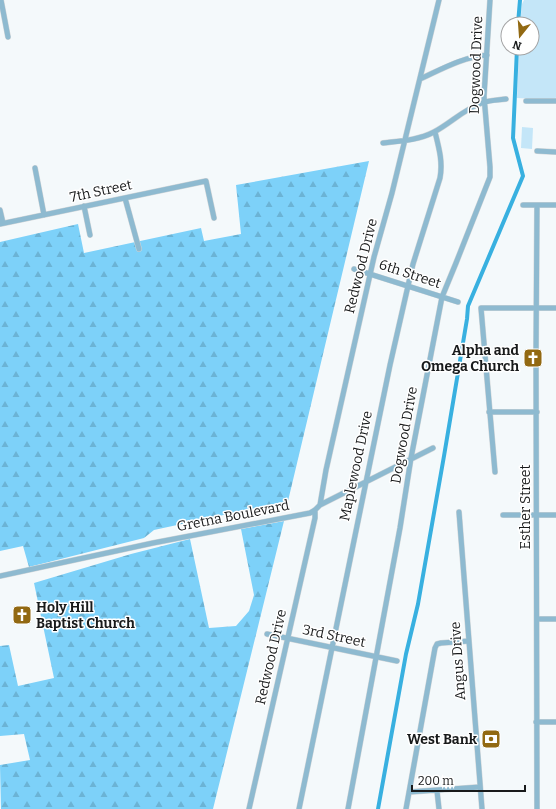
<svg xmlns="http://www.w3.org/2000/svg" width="556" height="809" viewBox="0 0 556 809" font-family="Bitter,serif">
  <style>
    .forest { fill: url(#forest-firs) }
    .park { fill: #c4e6f8 }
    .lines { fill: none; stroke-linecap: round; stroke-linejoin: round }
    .canal { stroke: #38b0e0; stroke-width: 4 }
    .minor-casing { stroke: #d1d5d7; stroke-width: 6 }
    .minor { stroke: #8ebad0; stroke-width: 5 }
    .labels { text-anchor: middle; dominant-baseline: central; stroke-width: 3; stroke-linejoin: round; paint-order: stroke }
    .street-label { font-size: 14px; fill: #181a1b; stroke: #fff }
    .poi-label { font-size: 14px; font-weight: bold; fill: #181a1b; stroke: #fff; text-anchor: end }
  </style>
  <defs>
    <pattern id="forest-firs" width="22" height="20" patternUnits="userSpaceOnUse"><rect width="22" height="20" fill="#7dd1f9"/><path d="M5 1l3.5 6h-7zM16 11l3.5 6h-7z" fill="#6bb3d5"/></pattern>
  </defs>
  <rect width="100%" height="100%" fill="#f4f9fb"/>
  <path class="forest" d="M369,161l-81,340 -134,29 -10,8 -115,29 -6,-21 -23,5v-309l78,-18 6,29 117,-25 3,13 37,-7 -5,-49z
    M284,521l-71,288h-212l-1,-44 30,-5 -6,-26 -24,2v-90l9,-1 9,41 36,-8 -20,-95 97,-29 59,-15 19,89 27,-2 13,-15 5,-16 -13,-66z"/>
  <path class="park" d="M524,0h32v97l-1,3 -38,-2 2,-50h13v-24h-12l2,-20z
    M522,127l11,1 -1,21 -11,-1z"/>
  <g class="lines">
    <path class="canal" d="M518,24l2,-24
      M378,809l28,-155 12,-50 26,-148 23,-137 1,-13 55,-130 -10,-38 4,-90"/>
    <g class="minor-casing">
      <path id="minor" d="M1,0l7,37
        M420,79c22,-10 43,-22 67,-24
        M526,101h30
        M383,143c18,-2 36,-3 51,-11 17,-9 30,-23 48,-29 7,-3 16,-3 24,-4
        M537,151l19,1
        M35,168l9,47
        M125,198l14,51
        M523,205h33
        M537,205l-1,149 1,455
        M84,206l6,29
        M0,210l3,13
        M0,224l206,-43 8,37
        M354,269l104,33
        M489,412h48
        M495,472l-14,-164h75
        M320,505l6,-35 48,-213 18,-64 47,-193
        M459,512l23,297
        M503,515h53
        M0,576l153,-33 157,-30 5,-3 5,-5 113,-57
        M537,619h19
        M267,634l130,27
        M536,722h20
        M437,791l2,18
        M409,792l71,-5
        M249,809l66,-291v-8
        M299,809l91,-444 23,-101 27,-86c3,-16 -1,-30 -5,-46
        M348,809l52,-281 11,-70 31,-161 14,-34 34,-86v-10l-6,-71 6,-96
        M406,809l29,-161 2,-4 4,-1 28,-2"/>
    </g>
    <use href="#minor" class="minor"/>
  </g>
  <defs>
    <g id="church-square" transform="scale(1)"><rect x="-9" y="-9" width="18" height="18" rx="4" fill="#926912" stroke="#fff"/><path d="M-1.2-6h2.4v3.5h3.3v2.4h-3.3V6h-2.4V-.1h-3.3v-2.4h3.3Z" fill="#fff"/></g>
    <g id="bank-square" transform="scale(1)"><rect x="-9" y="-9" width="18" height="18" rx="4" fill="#926912" stroke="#fff"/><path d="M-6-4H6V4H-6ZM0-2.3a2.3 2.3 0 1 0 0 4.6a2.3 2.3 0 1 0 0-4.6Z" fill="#fff"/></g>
  </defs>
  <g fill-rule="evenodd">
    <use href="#church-square" x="533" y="358"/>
    <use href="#church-square" x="22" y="615"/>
    <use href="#bank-square" x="491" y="739"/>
  </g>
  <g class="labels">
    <g class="street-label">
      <text transform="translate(476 65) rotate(-88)">Dogwood Drive</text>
      <text transform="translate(101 191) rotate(-12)">7th Street</text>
      <text transform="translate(361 266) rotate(-76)">Redwood Drive</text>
      <text transform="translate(410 274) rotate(18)">6th Street</text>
      <text transform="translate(404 435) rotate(-80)">Dogwood Drive</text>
      <text transform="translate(356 466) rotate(-78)">Maplewood Drive</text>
      <text transform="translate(525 507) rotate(-90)">Esther Street</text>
      <text transform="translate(233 516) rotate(-11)">Gretna Boulevard</text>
      <text transform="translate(334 636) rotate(12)">3rd Street</text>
      <text transform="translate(271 657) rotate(-77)">Redwood Drive</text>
      <text transform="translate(458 661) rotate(-94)">Angus Drive</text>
    </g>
    <g class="poi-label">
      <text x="519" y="350">Alpha and<tspan x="519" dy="16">Omega Church</tspan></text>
      <text x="36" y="607" text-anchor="start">Holy Hill<tspan x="36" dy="16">Baptist Church</tspan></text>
      <text x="477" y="739">West Bank</text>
    </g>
  </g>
  <g transform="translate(520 36) rotate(197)"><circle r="19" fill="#ffffff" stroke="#a3a3a4"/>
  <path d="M0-3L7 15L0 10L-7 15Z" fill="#926912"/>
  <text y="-6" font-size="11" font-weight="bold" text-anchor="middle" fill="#181a1b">N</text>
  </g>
  <path d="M412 785v6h113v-6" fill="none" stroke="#181a1b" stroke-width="2"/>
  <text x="418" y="785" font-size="12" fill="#181a1b" stroke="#ffffff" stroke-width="3" paint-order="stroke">200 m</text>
</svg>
